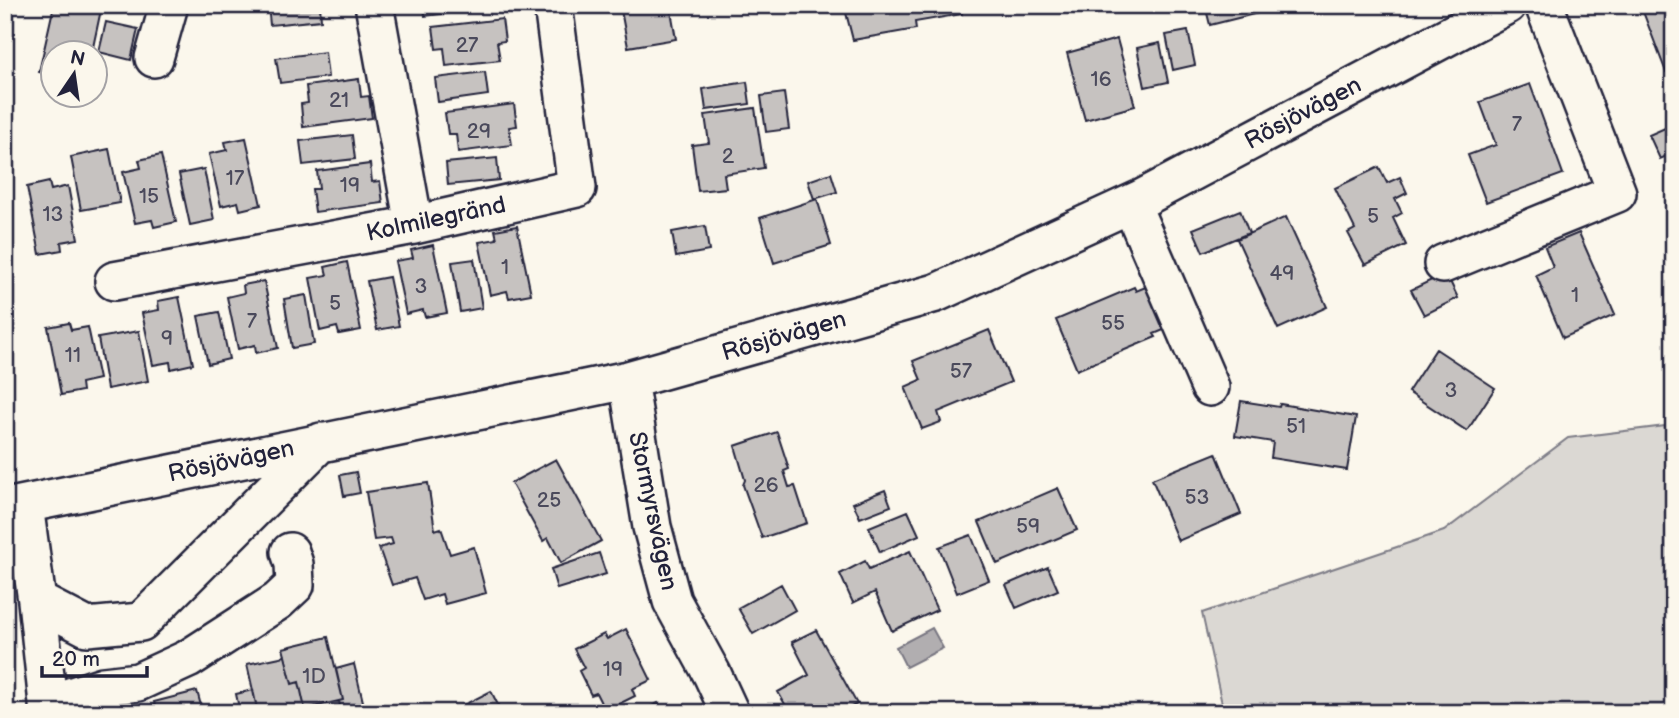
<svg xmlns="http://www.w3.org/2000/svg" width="1679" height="718" viewBox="0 0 1679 718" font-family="'Balsamiq Sans',sans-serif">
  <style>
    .green { fill: #dbd8d3; stroke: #7e7d87; stroke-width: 2 }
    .water { fill: #b1aeb0; stroke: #787681; stroke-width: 2 }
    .building { fill: #c6c2c0; stroke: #22223b; stroke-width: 2 }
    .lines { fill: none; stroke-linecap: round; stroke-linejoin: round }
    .minor-casing { stroke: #22223b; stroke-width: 42 }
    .minor { stroke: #fbf7ec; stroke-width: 37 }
    .labels { text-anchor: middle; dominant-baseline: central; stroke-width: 5; stroke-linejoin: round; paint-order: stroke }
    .number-label { font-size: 21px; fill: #4b4a5c }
    .street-label { font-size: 24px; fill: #22223b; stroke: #fbf7ec }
  </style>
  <rect width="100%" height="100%" fill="#fbf7ec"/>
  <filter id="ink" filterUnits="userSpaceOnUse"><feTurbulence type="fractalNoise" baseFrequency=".0143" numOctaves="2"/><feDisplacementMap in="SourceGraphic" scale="14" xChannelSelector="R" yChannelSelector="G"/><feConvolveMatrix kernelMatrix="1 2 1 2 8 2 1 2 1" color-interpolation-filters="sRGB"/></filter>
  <g filter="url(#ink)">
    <path class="green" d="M1674,425v288h-450l-22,-100 242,-82 124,-93z"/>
    <path class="water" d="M932,628l11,20 -37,19 -10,-20z"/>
    <path class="building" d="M54,5h48l-10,47h-40v23l-13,-3z
      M268,5h52l1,15 -51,5z
      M424,5h51l1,5 -51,6z
      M620,5h50l6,34 -48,8z
      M844,5h117l1,9 -47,8 1,7 -63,11z
      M1205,5h63l2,5 -60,15z
      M1650,5h24v64l-8,3 -24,-63z
      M502,19l3,22 -8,1 3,18 -54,6 -2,-18 -8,1 -3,-22z
      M106,22l32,7 -7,31 -32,-8z
      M1188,31l7,34 -22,5 -7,-35z
      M1117,39l18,67 -50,14 -18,-67z
      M1160,43l8,39 -23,5 -8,-39z
      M325,52l3,25 -48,6 -4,-25z
      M485,72l3,23 -50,7 -3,-24z
      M359,79l2,18 8,-1 3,22 -69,9 -2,-23 7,-1 -2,-17z
      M747,82l3,22 -44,6 -3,-21z
      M1530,84l33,90 -77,28 -18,-47 28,-10 -16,-43z
      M784,93l5,36 -23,3 -5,-36z
      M514,104l3,22 -8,1 3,18 -54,7 -2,-18h-8l-3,-21z
      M755,108l9,60 -40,6 2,14 -28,3 -6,-46 17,-2 -4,-28z
      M1674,124v29l-14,6 -11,-24z
      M352,135l3,24 -52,6 -3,-24z
      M246,138l15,67 -21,5 -2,-8 -17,4 -12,-52 18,-4 -2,-8z
      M109,149l11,54 -39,7 -10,-53z
      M161,155l15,67 -22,5 -2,-7 -17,3 -12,-51 18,-4 -2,-8z
      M497,158l2,22 -51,5 -2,-22z
      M370,164l2,18 8,-1 3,22 -68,9 -3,-23h7l-2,-18z
      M1379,167l8,16 13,-6 7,16 -12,6 7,14 -9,5 13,27 -41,20 -17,-32 7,-4 -20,-41z
      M204,169l10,51 -24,5 -11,-51z
      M831,173l6,19 -23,7 -6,-18z
      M49,182l2,8 17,-4 10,53 -17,3 1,8 -22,4 -13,-67z
      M817,199l14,46 -57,18 -14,-45z
      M1240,210l9,23 -46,19 -10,-23z
      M1286,217l41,90 -49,22 -41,-90z
      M517,226l14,68 -22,4 -2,-7 -17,4 -11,-53 18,-3 -2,-9z
      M705,226l4,25 -33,6 -4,-25z
      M1579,233l36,82 -52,23 -27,-63 17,-8 -8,-20z
      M433,245l14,68 -22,4 -2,-7 -17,4 -11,-53 18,-3 -2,-8z
      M474,259l8,49 -22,4 -8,-50z
      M347,262l14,68 -22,4 -2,-7 -17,4 -10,-53 17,-3 -2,-8z
      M1446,273l12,25 -34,17 -13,-25z
      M389,277l10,49 -22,4 -10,-49z
      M264,281l14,67 -22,5 -1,-8 -17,4 -11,-52 17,-4 -1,-8z
      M1153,284l18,43 -17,7 2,3 -79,33 -21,-50 78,-33 2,4z
      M306,295l8,49 -22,4 -8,-49z
      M179,297l14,67 -22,5 -1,-7 -17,3 -11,-52 17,-3 -1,-9z
      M219,312l10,47 -21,5 -10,-48z
      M69,323l2,7 17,-3 11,52 -18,4 1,8 -21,4 -13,-68z
      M989,330l22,52 -73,30 3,10 -19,7 -17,-42 16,-7 -8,-19z
      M139,331l9,50 -41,8 -9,-51z
      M1436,349l59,39 -28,43 -59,-39z
      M1241,401l38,6 1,-3 76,13 -9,53 -76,-12 2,-16 -38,-6z
      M777,432l12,37 -5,2 5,16 6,-1 12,37 -45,15 -19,-53 2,-5 -10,-34z
      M1216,453l25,61 -63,27 -26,-62z
      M556,459l45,82 -40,22 -13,-25 -5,3 -32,-58z
      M356,472l4,21 -16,3 -4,-21z
      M428,483l7,47 6,-2 9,26 24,-7 12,46 -41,11 -3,-10 -19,6 -8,-22 -23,7 -13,-37 14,-4 -2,-6 -17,2 -8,-48z
      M1058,488l19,42 -80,34 -18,-42z
      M885,490l6,16 -31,12 -7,-15z
      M908,511l11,24 -39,17 -11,-25z
      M971,535l18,45 -32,13 -18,-46z
      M910,551l27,59 -45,21 -17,-39 -22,11 -13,-29 25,-13 4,8z
      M599,553l7,21 -49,15 -6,-20z
      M1048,567l10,23 -42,18 -10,-23z
      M781,584l14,26 -42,24 -15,-26z
      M626,629l25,51 -19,9 3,7 -30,15 -9,-18 -5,2 -12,-24 5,-3 -10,-19 30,-15 3,5z
      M816,630l41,74 -17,9h-50l-12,-21 31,-17 -17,-33z
      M328,637l15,63 -38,9 -6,-27 -7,2 -9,-36z
      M285,656l7,28 7,-2 7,31h-48l-11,-49z
      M354,664l10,42 -23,5 -2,-10 4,-1 -7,-31z
      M253,690l5,23h-18l-4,-19z
      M197,691l6,22h-46l-3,-11z
      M491,691l11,22h-54z
      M658,703l5,10h-25z"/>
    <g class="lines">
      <g class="minor-casing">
        <path id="minor" d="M375,10l39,215
          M154,58l15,-53
          M1131,204l79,183
          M1443,264l174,-71 -73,-188
          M114,281l300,-56 163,-37 -24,-183
          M628,380l24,147 20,74 40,73 18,39
          M24,505l13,96 12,112
          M5,508l623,-128 308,-87 205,-94 366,-194
          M37,601l50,26 54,-5 180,-180
          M48,704l55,-18 35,-4 50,-23 90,-58 17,-16 -1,-21 -4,-12"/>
      </g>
      <use href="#minor" class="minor"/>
    </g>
  </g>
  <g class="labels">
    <g class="number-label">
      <text x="467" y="45">27</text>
      <text x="1101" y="79">16</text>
      <text x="339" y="100">21</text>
      <text x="1517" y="124">7</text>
      <text x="479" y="131">29</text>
      <text x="728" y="156">2</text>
      <text x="235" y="178">17</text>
      <text x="350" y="185">19</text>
      <text x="149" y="196">15</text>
      <text x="53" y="214">13</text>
      <text x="1373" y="216">5</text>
      <text x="505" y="267">1</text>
      <text x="1282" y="273">49</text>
      <text x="421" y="286">3</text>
      <text x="1575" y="295">1</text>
      <text x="335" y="303">5</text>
      <text x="252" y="321">7</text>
      <text x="1113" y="323">55</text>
      <text x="167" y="338">9</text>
      <text x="73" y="355">11</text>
      <text x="961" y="371">57</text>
      <text x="1451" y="390">3</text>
      <text x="1296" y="426">51</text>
      <text x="766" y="485">26</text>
      <text x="1197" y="497">53</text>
      <text x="549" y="500">25</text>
      <text x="1028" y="526">59</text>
      <text x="613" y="669">19</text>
      <text x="314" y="676">1D</text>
    </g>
    <g class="street-label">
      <text transform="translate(1303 113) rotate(-28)">Rösjövägen</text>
      <text transform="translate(436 219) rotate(-12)">Kolmilegränd</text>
      <text transform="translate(784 336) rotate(-16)">Rösjövägen</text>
      <text transform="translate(231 461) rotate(-12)">Rösjövägen</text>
      <text transform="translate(653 511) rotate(78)">Stormyrsvägen</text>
    </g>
  </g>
  <rect width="1679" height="718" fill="none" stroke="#fbf7ec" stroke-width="28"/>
  <rect x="14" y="14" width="1651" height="690" fill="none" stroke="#22223b" stroke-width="2.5" filter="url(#ink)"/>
  <g transform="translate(74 74) rotate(13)"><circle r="33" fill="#fbf7ec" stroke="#a4a2a5" stroke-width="2"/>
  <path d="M0-5L12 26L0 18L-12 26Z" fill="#22223b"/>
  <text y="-10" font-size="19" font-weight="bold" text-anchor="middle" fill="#22223b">N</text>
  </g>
  <path d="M42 666v10h105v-10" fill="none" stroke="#22223b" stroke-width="3.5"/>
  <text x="52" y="666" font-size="21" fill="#22223b" stroke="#fbf7ec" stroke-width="5" paint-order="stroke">20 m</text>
</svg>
